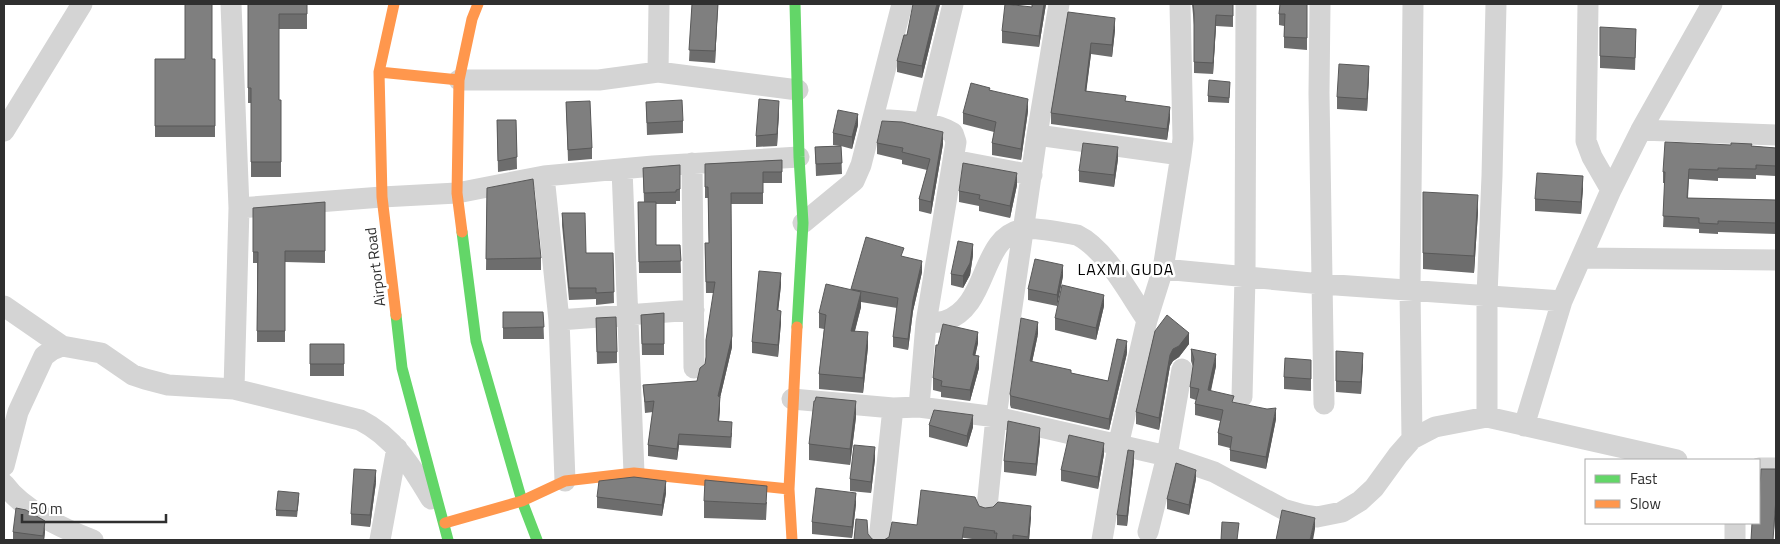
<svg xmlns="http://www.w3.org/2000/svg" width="1780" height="544" viewBox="0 0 1780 544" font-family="'Titillium Web',sans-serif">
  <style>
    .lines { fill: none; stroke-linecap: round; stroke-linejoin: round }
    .street { stroke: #d4d4d4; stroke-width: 21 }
    .fast { stroke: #63d668; stroke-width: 11 }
    .slow { stroke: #ff974d; stroke-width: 11 }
    .wall { fill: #6d6d6d }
    .shaded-wall { fill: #595959 }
    .building { fill: #7f7f7f; stroke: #595959 }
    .labels { text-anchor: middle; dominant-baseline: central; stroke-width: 5; stroke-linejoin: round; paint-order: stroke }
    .street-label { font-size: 15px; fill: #2f2f2f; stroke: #fff }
    .neighbourhood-label { font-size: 16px; letter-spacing: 1px; fill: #000; stroke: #fff }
  </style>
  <rect width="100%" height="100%" fill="#fff"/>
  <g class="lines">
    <path class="street" d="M231,4l8,204 -5,181
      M1320,4l-1,89 5,311
      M1588,4l-2,137 6,16 19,33
      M658,72l1,-68
      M459,80h140l59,-8 140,18
      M875,119c24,2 56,1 78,14l3,9 -30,181 -7,84
      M924,124l29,-120
      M1641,130l135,5
      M4,131l78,-127
      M1037,135l144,20
      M953,160l79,15
      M692,163l2,205
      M622,169l12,304
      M544,176l15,144 6,161
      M239,208l143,-11 75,-4 87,-17 109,-10 146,-9
      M803,223l51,-42 7,-16 41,-161
      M1582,258l194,2
      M1163,269l159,15 240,17
      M4,306l58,40 39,7 32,22 12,4 23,6 66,4 126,31c34,17 52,47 71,79
      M559,320l135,-10
      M926,323c6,-1 13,0 19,-2 45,-15 34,-85 79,-92 10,-2 41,4 53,6 29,14 52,59 70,85
      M1242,397l3,-120 1,-273
      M792,399l101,9 26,-1 77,10 171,39 47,16 69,37 21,6 13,2 25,-5 18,-11 14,-13 24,-33 14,-16 23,-12 52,-10 190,43
      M1487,417v-122l5,-119 4,-172
      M1524,426l38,-125 49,-111 30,-60 71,-126
      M1412,439l-2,-149 3,-286
      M4,466l14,-54 26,-56 8,-6 10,-4
      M1759,468h17
      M4,484c19,26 59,45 89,56
      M987,507l9,-90 41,-282 22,-131
      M1148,532l19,-76 15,-87
      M380,540l17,-92
      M879,540l14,-132
      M1102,540l16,-94 29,-126 16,-51 18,-114 2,-16 -3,-135
      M1735,540v-17"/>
    <path class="fast" d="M795,4l4,153 4,66 -6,104
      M462,232l14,109 46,160 15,39
      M396,315l6,53 46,172"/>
    <path class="slow" d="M394,4l-15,68 3,125 14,118
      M379,72l80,8
      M462,232l-5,-39 2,-113 13,-61 6,-15
      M445,523l77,-22 43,-20 69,-8 155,16
      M792,540l-3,-51 8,-162"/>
  </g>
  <path class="wall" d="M248,4h59v25h-28v71h2v77h-30v-74h-3z
    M692,4h26l-3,59 -26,-2z
    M940,4l-18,74 -25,-6v-11l10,-26z
    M1046,4l-7,43 -37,-4v-12l30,-24z
    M1192,4h41v23l-17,-1 -3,48 -19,-1v-48z
    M1261,4h16v1z
    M1307,4v46l-23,-2v-22l-5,-1v-11z
    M1068,12l47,18 -3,27 -21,-3 -5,37 40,10 44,18 -3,21 -116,-16v-11z
    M1600,27l36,14 -1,29 -35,-2z
    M155,59h60v78h-60z
    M1369,77l-2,34 -30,-2v-12z
    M1230,88l-1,15 -21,-1v-6z
    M990,90l38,21 -7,49 -29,-5v-12l2,-11 -31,-8v-11z
    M566,102l26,46v11l-24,2z
    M646,102l37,19v12l-36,2z
    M779,112l-2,34 -21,1v-11z
    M497,120h19l1,49 -19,3z
    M858,125l-6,24 -11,-3 1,28 -26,2 -1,-29 25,-1 -7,-1v-12z
    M877,143l66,1 -12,70 -12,-3v-12l8,-29 -25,-6v-4l-25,-6z
    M1751,146l25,2v28l-20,-1v4l-38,-1v3l-29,-2 -1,19 88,2v34l-58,-2v2l-19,-1v-4l-36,-2 2,-44h-2v-11z
    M1118,159l-4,28 -35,-5v-11z
    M782,160v23h-19v21h-32l1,143 -12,51v10l-1,13 13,12 -1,15 -52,-3 -2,15 -29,-4v-11l5,-33 -8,1 -2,-28 54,-4 8,-17 1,-6 8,-65h-8l-1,-50h4l-1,-45h-3v-34z
    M680,165v36h-4v3h-20v41h24l1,28h-42l-1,-71h6l-1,-34z
    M1017,185l-7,33 -31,-7v-5l-20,-4v-11z
    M487,188l54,70v12h-55z
    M1583,188l-2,26 -46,-3v-12z
    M1423,192l55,20 -4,61 -51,-4z
    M325,202v61l-40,-1v80h-28v-79h-4v-55z
    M562,213l24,40h27l1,50 -18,2v-6l-27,1 -7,-75z
    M973,255l-3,20 -7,13 -12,-3v-11z
    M904,257l18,15 -9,39 -5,39 -15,-3v-10l4,-29 -36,-6v5l-6,24 13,16 -5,46 -44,-4v-15l5,-45 -5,-1v-15l32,-23z
    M1063,276l-6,30 -29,-6v-11z
    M781,285l-3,25 3,12 -3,35 -26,-4v-11z
    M1104,306l-8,34 -41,-10v-12z
    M503,312h40l1,27h-41z
    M664,313v42h-22l-1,-40z
    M596,318l21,34v11l-20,1z
    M1155,331l34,13 -10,13 -6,4 -3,5 -11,64 -23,-6v-12z
    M1038,334l-6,28 39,11 37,8 19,-28 -18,77 -98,-22 -1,-3v-11z
    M978,343l-3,12 4,13 -9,33 -29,-4v-5l-8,-2v-12l5,-33z
    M310,344h34v32h-34z
    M1191,349l25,17 -5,25 23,12 42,16 -10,50 -36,-8v-13l-12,-3v-12l2,-12 -25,-6v-11l1,-4 -6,-2v-11l3,-20 -2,-6z
    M1336,351l27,13 -2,30 -25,-2z
    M1311,360v31l-27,-2v-12z
    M856,417l-6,48 -41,-5v-16z
    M929,425l44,2 -6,20 -38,-10z
    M1040,440l-4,36 -32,-4v-11z
    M1104,454l-6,35 -37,-8v-11z
    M875,459l-4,34 -21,-2v-12z
    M1134,461l-7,65 -10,-1v-10z
    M1196,479l-7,36 -22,-6v-10z
    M376,482l-6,45 -19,-2v-11z
    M666,493l-4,23 -65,-8v-11z
    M299,499l-2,18 -21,-1v-6z
    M704,501l63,1 -1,18 -62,-2z
    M856,504l-4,34 -40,-4v-12z
    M979,506l6,2 46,9 -2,23h-49l-16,-2 -47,-13z
    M13,532h32l-1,8h-31z"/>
  <path class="shaded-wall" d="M718,4l-3,59v-12z
    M937,4h3l-18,74v-12z
    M1044,4h2l-7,43v-11z
    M1216,15v11l-3,48v-11z
    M1115,18v12l-3,27v-12z
    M1091,43v11l-6,48v-11z
    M1369,66v11l-2,34v-12z
    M1028,99v12l-7,49v-11z
    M779,101v11l-2,34v-12z
    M1170,107v12l-3,21v-11z
    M858,114v11l-6,24v-12z
    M943,132v12l-12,70v-12z
    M1118,147v12l-4,28v-12z
    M1017,173v12l-7,33v-12z
    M1583,176v12l-2,26v-12z
    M1478,195v17l-4,61v-17z
    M973,244v11l-3,20 -7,13v-12z
    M922,261v11l-9,39 -5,39v-11l5,-39z
    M1063,265v11l-6,30v-11z
    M781,273v12l-4,37v-12z
    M861,292v15l-10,38v-14z
    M1104,295v11l-8,34v-12z
    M781,311v11l-3,35v-12z
    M1038,322v12l-8,38v-11z
    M868,332v15l-5,46v-15z
    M978,332v11l-5,23v-11z
    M1189,333v11l-10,13 -6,4 -3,5 -11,64v-12l11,-63 3,-6z
    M732,336v11l-12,51v10l-2,24v-36z
    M1127,341v12l-18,77v-11z
    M1363,353v11l-2,30v-12z
    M1216,354v12l-8,36v-12z
    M979,356v12l-9,33v-11z
    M856,401v16l-6,48v-16z
    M1276,408v11l-10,50v-12z
    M973,415v12l-6,20v-11z
    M1040,428v12l-4,36v-12z
    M679,434v11l-2,15v-11z
    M1104,443v11l-6,35v-12z
    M875,447v12l-4,34v-11z
    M1134,451v10l-7,65v-10z
    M376,470v12l-6,45v-12z
    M1196,470v9l-7,36v-10z
    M666,481v12l-4,23v-11z
    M856,493v11l-4,34v-11z
    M1776,498v12l-3,30z
    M1031,506v11l-2,23h-1z
    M1315,518v11l-2,11h-3z
    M45,521v11l-1,8h-1z"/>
  <path class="building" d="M185,4h27v55h3v67h-60v-67h30z
    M248,4h59v10h-28v86h2v62h-30v-74h-3z
    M692,4h26l-3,47 -26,-1z
    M913,4h24l-15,62 -25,-5 7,-26h3z
    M1005,4l27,3v-3h12l-5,32 -37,-5z
    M1193,4h40v12l-17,-1 -3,48 -19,-1v-49z
    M1280,4h27v34l-23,-1 1,-23h-6z
    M1068,12l47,6 -3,27 -21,-2 -6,48 41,5 -1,5 45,6 -3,22 -116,-16z
    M1600,27l36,2 -1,29 -35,-2z
    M1339,64l30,2 -2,33 -30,-2z
    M1209,80l21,2 -1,16 -21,-2z
    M971,83l19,5 -1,2 39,9 -7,50 -29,-6 4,-21 -33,-9z
    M759,99l20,2 -2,33 -21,2z
    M682,100l1,21 -36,2 -1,-21z
    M590,101l2,47 -24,2 -2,-48z
    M838,110l20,4 -6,23 -19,-4z
    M497,120h19l1,37 -19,4z
    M882,121l20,1 41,10 -12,70 -12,-3 11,-40 -28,-7 1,-4 -26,-5z
    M1665,142l66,3v-2l21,1 -1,2 25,2v18l-20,-1v4l-38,-1v2l-29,-1 -2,29 89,2v23l-58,-2v3l-19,-1v-5l-36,-2 2,-44h-2z
    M1083,143l35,4 -4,28 -35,-4z
    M841,146l1,17 -26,1 -1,-17z
    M782,160v12h-19v21h-32l1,143 -14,60 2,1 -2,24 14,1 -1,15 -52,-3 -2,15 -29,-4 6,-44 -9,1 -2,-17 54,-4 3,-13 5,-4 1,-7v-17l9,-58h-9l-1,-39h4l-1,-56h-3v-23z
    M963,163l54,10 -7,33 -31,-7 1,-4 -21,-4z
    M680,165v24l-4,1v2l-32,1 -1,-25z
    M1537,173l46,3 -2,26 -46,-3z
    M533,179l8,79 -55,1 1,-71z
    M1423,192l55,3 -4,61 -51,-3z
    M325,202v49h-40v80h-28l1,-79h-5v-44z
    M638,202h18v43h24l1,16 -42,1z
    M562,213h23l1,40h27l1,39 -18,1v-5h-27z
    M866,237l38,11 -3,8 21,5 -9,39 -5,39 -15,-2 5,-39 -47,-9z
    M958,241l15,3 -3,19 -7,13 -12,-2z
    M1035,259l28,6 -6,30 -29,-6z
    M759,271l22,2 -4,37 4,1 -3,34 -26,-3z
    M826,284l35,8 -10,39 17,1 -5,46 -44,-4 7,-59 -7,-2z
    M1062,285l42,10 -8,33 -41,-10z
    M503,312h40l1,15 -41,1z
    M664,313v31h-22l-1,-29z
    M1167,315l22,18 -10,13 -6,3 -3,6 -11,63 -23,-6 19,-81z
    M616,317l1,35h-20l-1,-34z
    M1021,318l17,4 -8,39 41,9v3l37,8 9,-42 10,2 -18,78 -98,-23 -1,-2z
    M943,324l35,8 -5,23 6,1 -9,34 -29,-4 1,-5 -9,-3 3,-33h2z
    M310,344h34v20h-34z
    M1191,349l25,5 -8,36 26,6 -2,6 35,7 9,-1 -10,49 -36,-7 2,-13 -14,-4 5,-23 -28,-6 4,-15 -9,-2 4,-28z
    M1336,351l27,2 -2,29 -25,-1z
    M1285,358l26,2v19l-27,-2z
    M816,397l40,4 -6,48 -41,-5 5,-43h1z
    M934,410l39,5 -6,21 -38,-11z
    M1008,421l32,7 -4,36 -32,-3z
    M1069,435l35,8 -6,34 -37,-7z
    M854,445l21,2 -4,35 -21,-3z
    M1128,450l6,1 -7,65 -10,-1z
    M1176,463l20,7 -7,35 -22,-6z
    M354,469l22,1 -6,45 -19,-1z
    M1761,469h15v29l-3,42h-22l1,-17h7v-16z
    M634,477l32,4 -4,24 -65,-8 2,-16z
    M705,480l62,6 -1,18 -62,-3z
    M816,488l40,5 -4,34 -40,-5z
    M921,490l54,7 4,9 6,2 8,-1 5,-5 33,4 -3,31 -15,-2v5h-17l1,-7h-3l1,-2 -31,-4 -2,13h-78l5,-3 3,-15 25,3z
    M278,491l21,2 -2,18 -21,-1z
    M16,508l10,2 19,11 -2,15 -30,-4z
    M1282,510l33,8 -5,22h-34z
    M856,519l11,1 1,14 4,5 3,1h-21z
    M1222,522l17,1 -2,17h-16z"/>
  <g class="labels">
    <g class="street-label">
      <text transform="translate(375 267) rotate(-97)">Airport Road</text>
    </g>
    <g class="neighbourhood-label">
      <text x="1126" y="269">LAXMI GUDA</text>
    </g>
  </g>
  <rect width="1780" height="544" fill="none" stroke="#2f2f2f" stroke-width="10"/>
  <rect x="1585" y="459" width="175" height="65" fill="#ffffff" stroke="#acacac"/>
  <rect x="1595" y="475" width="25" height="8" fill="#63d668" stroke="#acacac"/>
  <text x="1630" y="484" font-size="15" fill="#2f2f2f">Fast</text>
  <rect x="1595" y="500" width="25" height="8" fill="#ff974d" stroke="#acacac"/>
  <text x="1630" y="509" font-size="15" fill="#2f2f2f">Slow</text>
  <path d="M22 514v8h144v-8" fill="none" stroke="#2f2f2f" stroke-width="2.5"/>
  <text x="30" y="514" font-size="15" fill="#2f2f2f" stroke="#ffffff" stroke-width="4" paint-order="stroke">50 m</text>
</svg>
